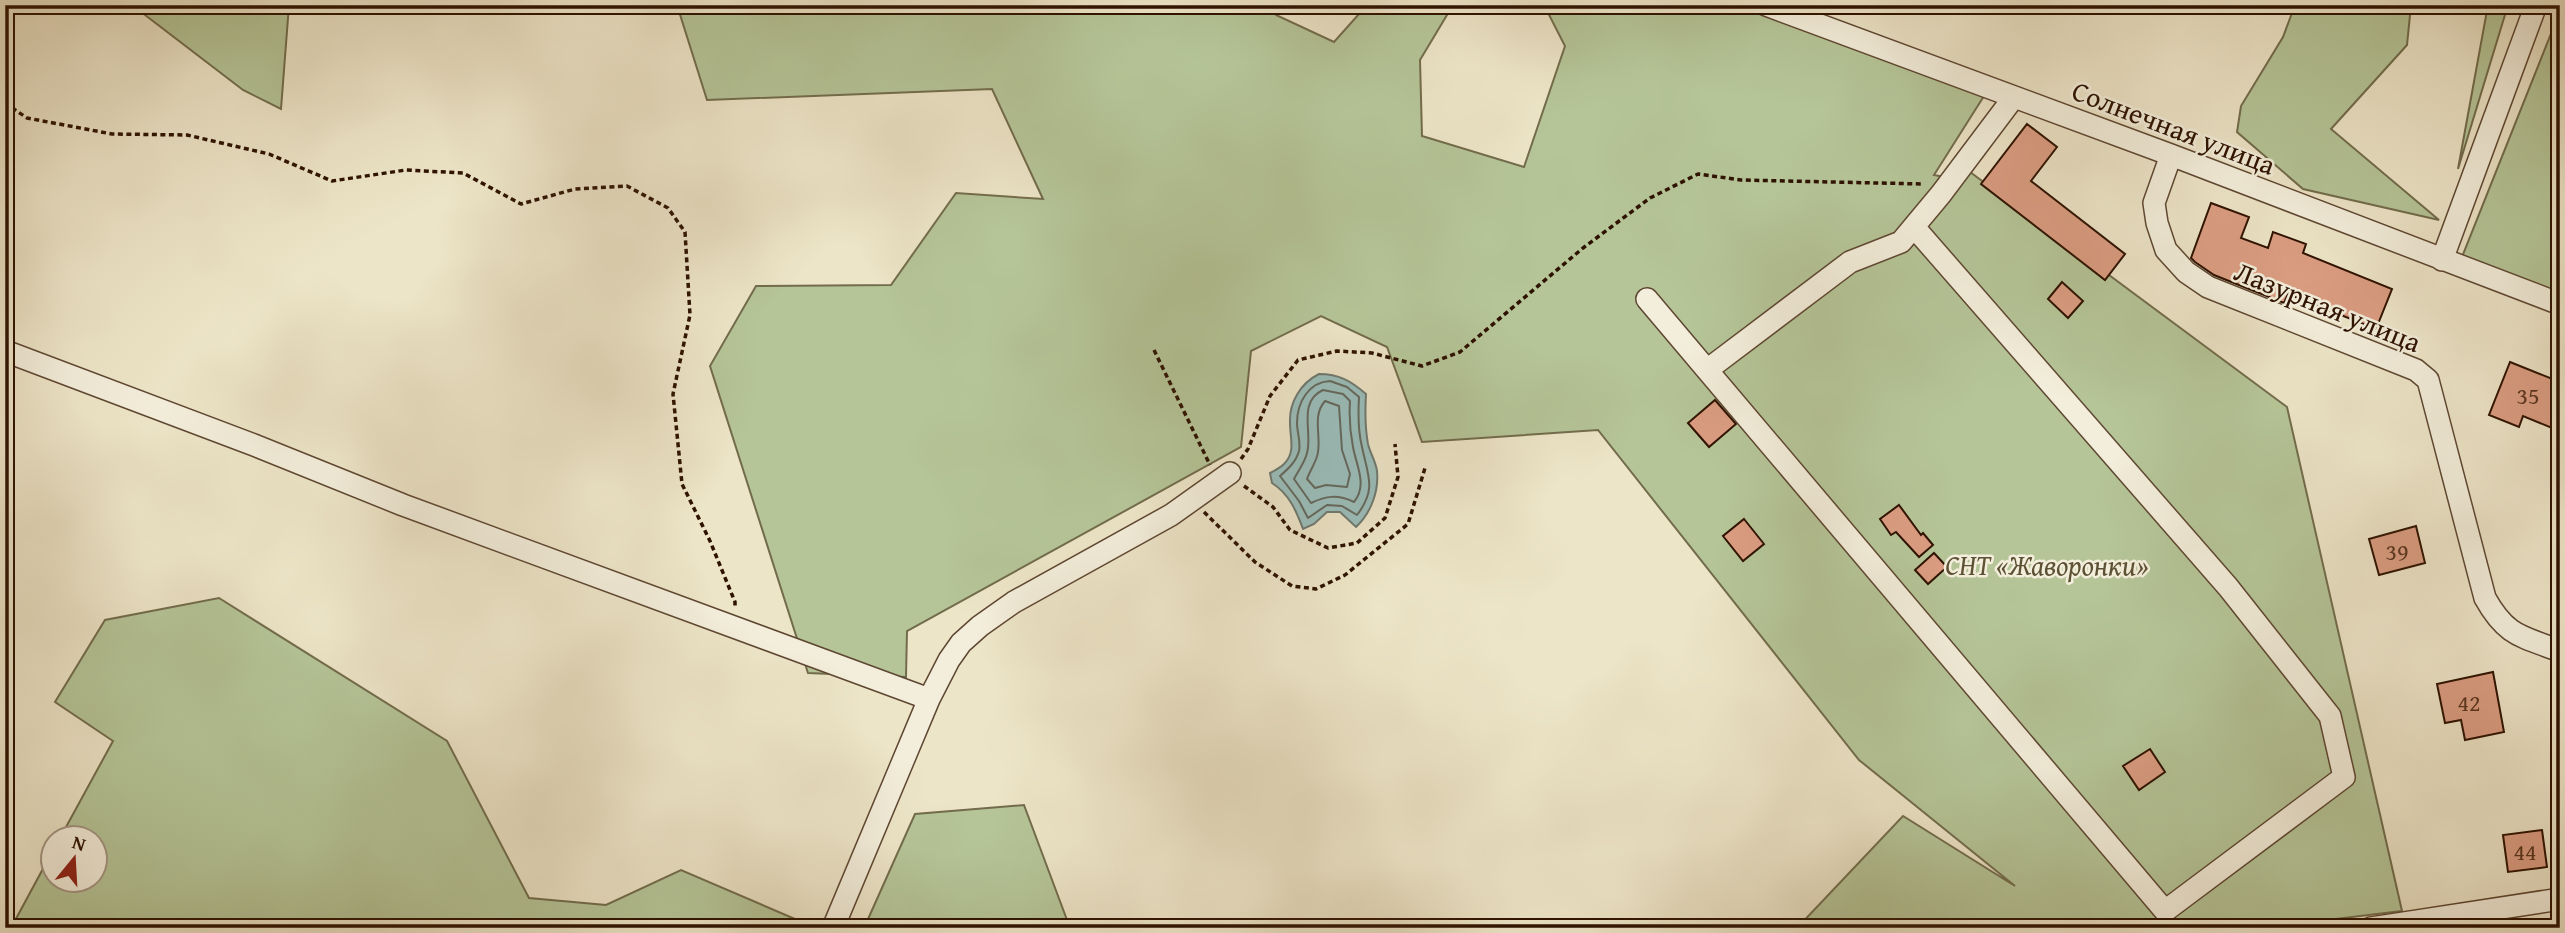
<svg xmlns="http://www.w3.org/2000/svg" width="2565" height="933" viewBox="0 0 2565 933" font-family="'Gentium Book Plus',serif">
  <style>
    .green { fill: #b5c598; stroke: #726c4c; stroke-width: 2 }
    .water { fill: #9abebb; stroke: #6f7970; stroke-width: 2 }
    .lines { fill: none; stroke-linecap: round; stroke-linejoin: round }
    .shore { stroke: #64685e; stroke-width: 2 }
    .building { fill: #db9d82; stroke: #2e1200; stroke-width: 2 }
    .minor-casing { stroke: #5e4732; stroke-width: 24 }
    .path { stroke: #2e1200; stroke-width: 3.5; stroke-dasharray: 5 3.5; stroke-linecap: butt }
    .minor { stroke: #f3eedb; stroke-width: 21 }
    .labels { text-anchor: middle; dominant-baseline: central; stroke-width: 5; stroke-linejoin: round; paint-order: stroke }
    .number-label { font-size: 24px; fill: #593520 }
    .street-label { font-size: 28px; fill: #2e1200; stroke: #f3eedb }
    .park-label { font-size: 28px; font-style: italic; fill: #5d5135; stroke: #f3eedb }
  </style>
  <rect width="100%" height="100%" fill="#ede5c8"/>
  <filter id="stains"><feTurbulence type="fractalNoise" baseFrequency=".00286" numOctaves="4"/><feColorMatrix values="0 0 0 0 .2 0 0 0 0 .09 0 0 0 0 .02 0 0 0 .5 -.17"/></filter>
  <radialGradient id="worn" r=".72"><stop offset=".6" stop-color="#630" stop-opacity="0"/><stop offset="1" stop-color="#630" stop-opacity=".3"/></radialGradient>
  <path class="green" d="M132,5h157l-8,104 -38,-19z
    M677,5h594l5,10 58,27 33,-37h86l-33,55 2,76 102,31 41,-121 -21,-41h199l241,91 -50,79 16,3 12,-12 325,241 115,504 -141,17h-464l106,-112 112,70 -156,-126 -261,-330 -176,12 -35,-95 -66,-31 -70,35 -10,96 -334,184 -1,46 -98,-4 -98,-307 46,-80 135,-1 65,-92 87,6 -51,-110 -285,11z
    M2295,5h116l-4,40 -76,84 108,91 -136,-31 -66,-57 4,-26 42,-69z
    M2488,5h20l-50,164z
    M2560,11v283l-98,-37z
    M219,598l228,143 82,157 77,7 75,-35 135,58h-805l41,-76v28h42v-42h-34l53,-97 -58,-39 50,-82z
    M1024,805l46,123h-206l51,-114z"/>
  <path class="water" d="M1319,374c20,0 32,7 47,20 -1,17 -1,34 2,50 2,9 8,18 9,27 2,20 -6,42 -21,56l-16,-15h-13l-13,12 -11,5c-7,-19 -14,-35 -31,-46l-2,-10c4,-2 10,-5 14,-9 12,-12 6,-26 6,-41 -1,-21 11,-40 29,-49z"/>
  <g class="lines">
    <path class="shore" d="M1330,381l17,6 12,10c-1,17 -1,34 3,50 6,29 15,42 -5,68l-15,-9 -15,-1 -19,13 -9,-17 -19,-25c8,-7 16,-14 19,-25 2,-9 -2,-19 -2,-28 0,-21 12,-41 33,-42z
      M1323,390l20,4 7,7c-1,15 0,31 3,46 3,18 15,38 1,55 -17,-8 -28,-6 -43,1l-17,-24c4,-8 11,-17 13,-26 6,-20 -10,-51 16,-63z
      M1325,401l14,5 3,44 8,24 -3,13 -21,-2 -11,3 -8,-9c3,-9 10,-18 11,-27 3,-18 -6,-36 7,-51z"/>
  </g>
  <path class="building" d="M2027,124l30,23 -26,34 94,73 -20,26 -124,-96z
    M2211,203l38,14 -8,21 27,10 5,-16 33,12 -3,9 89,36 -16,40 -88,-35 -4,9 -70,-28 -19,-13 -4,-4z
    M2062,282l21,19 -15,17 -20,-19z
    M2510,362l50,20v27l-8,19 -29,-12 -4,11 -30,-12z
    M1715,400l21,24 -27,23 -21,-24z
    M1899,505l22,30 2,-2 10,12 -14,12 -23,-25 -5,3 -11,-16z
    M1744,519l20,25 -21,17 -20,-25z
    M2416,526l9,37 -46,12 -10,-36z
    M1934,553l13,14 -19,17 -13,-14z
    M2493,672l11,60 -39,8 -4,-20 -16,3 -8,-39z
    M2150,749l15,23 -26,18 -16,-24z
    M2542,830l5,37 -39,5 -5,-37z"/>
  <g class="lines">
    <g class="minor-casing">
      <path id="minor" d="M1766,5l405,150 389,149
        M2171,155l-17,48 3,20 9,27 20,22 22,15 208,83 12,10 57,218c21,38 36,38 75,53
        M2442,260l94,-255
        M1647,299l60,71 143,-108 51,-20 40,-48 73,-97
        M5,351l249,94 149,60 526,194
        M1707,370l458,541 179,-134 -14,-61 -102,-129 -314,-360
        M833,928l96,-229 20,-39 12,-17 19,-17 34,-24 157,-87 59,-42
        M2371,928l189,-29"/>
    </g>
    <path class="path" d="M5,103l22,15 85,16 75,1 82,19 63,27 74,-11 57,3 58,31 54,-15 52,-3 41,22 17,24 5,83 -17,79 9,90 28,57 25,61v5
      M1154,350l56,115
      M1241,459l7,-10 22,-53 28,-36 39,-9 35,2 50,13 38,-14 123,-104 67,-50 48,-24 43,6 183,4
      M1244,486l29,21 17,23 38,18 29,-5 28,-25 13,-41 -3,-33
      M1204,512l51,50 37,24 24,3 29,-14 63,-51 17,-56"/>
    <use href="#minor" class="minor"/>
  </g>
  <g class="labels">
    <g class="number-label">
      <text x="2528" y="395">35</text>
      <text x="2397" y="551">39</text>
      <text x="2469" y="702">42</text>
      <text x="2525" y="851">44</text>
    </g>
    <g class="street-label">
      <text transform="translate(2174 127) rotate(21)">Солнечная улица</text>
      <text transform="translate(2328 306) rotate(22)">Лазурная улица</text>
    </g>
    <g class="park-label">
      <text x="2047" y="564">СНТ «Жаворонки»</text>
    </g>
  </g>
  <rect width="2565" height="933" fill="none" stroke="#ede5c8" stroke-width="28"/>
  <rect x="7" y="7" width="2551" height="919" fill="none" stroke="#2e1200" stroke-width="3.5"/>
  <rect x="14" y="14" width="2537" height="905" fill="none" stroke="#2e1200" stroke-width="2"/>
  <g transform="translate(74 859) rotate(18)"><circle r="33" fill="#f3eedb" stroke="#a49683" stroke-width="2"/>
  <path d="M0-5L12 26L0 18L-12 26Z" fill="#8f2418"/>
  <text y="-10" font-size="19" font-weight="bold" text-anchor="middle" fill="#2e1200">N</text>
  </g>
  <rect width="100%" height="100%" filter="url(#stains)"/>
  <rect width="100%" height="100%" fill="url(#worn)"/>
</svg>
